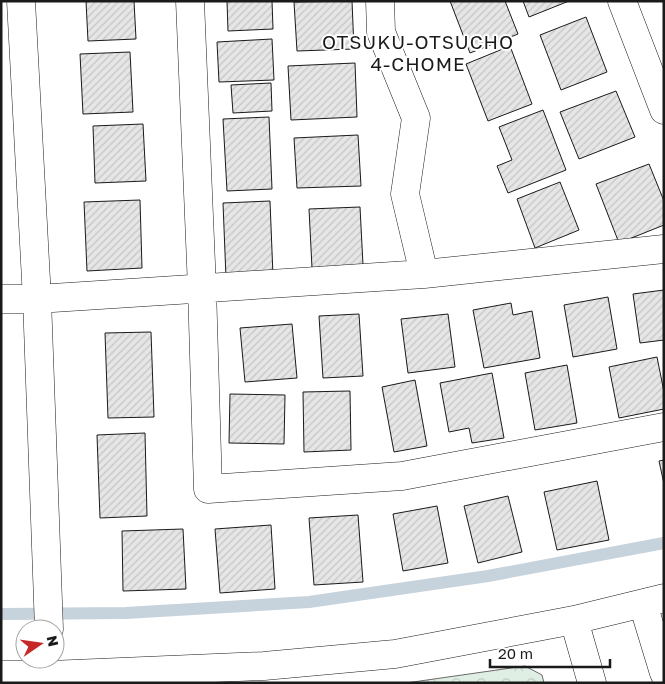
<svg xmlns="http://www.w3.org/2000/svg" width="665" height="684" viewBox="0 0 665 684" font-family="'Golos Text',sans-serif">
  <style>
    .forest { fill: url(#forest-crowns); stroke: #6a6a6a }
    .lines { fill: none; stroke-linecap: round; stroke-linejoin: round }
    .stream { stroke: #c6d2dc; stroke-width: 12 }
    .building { fill: url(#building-hatch); stroke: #1a1a1a }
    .minor-casing { stroke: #1a1a1a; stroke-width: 29 }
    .minor { stroke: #fff; stroke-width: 28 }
    .labels { text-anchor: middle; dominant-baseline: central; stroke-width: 4; stroke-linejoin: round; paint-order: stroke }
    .neighbourhood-label { font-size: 19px; letter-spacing: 1px; fill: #1a1a1a; stroke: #fff }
  </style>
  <defs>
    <pattern id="forest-crowns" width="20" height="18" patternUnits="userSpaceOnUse" patternTransform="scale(1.25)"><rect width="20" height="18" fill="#e0efe3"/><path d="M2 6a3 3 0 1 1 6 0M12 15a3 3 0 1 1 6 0" fill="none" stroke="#c0ccc2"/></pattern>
    <pattern id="building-hatch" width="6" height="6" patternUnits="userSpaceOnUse" patternTransform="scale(1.25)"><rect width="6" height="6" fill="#e6e6e6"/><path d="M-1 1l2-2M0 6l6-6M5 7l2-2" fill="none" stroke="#c5c5c5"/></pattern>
  </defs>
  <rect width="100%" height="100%" fill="#fff"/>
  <path class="forest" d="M525,666l17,9 2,8h-138z"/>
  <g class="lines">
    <path class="stream" d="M1,614l125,-1 183,-11 179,-26 176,-33"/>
  </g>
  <path class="building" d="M86,1h48l2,38 -48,2z
    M227,1h45l1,28 -45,2z
    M352,1l2,48 -57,2 -3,-49z
    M450,1h55l13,33 -48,19z
    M523,1h46l-40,16z
    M586,17l21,55 -46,18 -21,-55z
    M272,39l2,41 -55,2 -2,-40z
    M510,46l22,58 -44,17 -22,-57z
    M130,52l3,60 -50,2 -3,-60z
    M355,63l2,54 -66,3 -3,-54z
    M271,83l1,28 -39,2 -2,-28z
    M616,91l19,46 -56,22 -19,-47z
    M543,110l23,60 -58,23 -11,-27 15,-6 -13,-33z
    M269,117l3,72 -45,2 -4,-72z
    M143,124l3,57 -51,2 -2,-57z
    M358,135l3,51 -64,2 -3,-50z
    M649,164l15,37v24l-45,18 -23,-59z
    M560,182l19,48 -44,18 -18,-49z
    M140,200l2,68 -55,3 -3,-69z
    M270,201l3,75 -47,2 -3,-75z
    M360,207l3,58 -51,3 -3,-59z
    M664,290v50l-24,3 -7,-49z
    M608,297l9,52 -44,8 -9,-52z
    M511,303l2,12 19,-4 8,47 -56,10 -11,-58z
    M359,314l4,62 -40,2 -4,-62z
    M448,314l7,53 -47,6 -7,-54z
    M292,324l5,54 -52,4 -5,-54z
    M151,332l3,85 -46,1 -3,-85z
    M657,357l7,35v17l-45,9 -10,-51z
    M567,365l10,58 -42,7 -10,-57z
    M492,373l12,65 -32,5 -3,-15 -20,4 -9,-49z
    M415,380l12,66 -33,6 -12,-65z
    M350,391l1,59 -47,2 -1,-60z
    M230,394l55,1 -1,49 -55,-1z
    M145,433l2,83 -47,2 -3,-83z
    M664,460v24l-5,-23z
    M597,481l12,59 -52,10 -13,-58z
    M508,496l14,56 -44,11 -14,-57z
    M437,506l11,57 -45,8 -10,-57z
    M358,515l5,67 -49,3 -5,-67z
    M271,525l4,64 -55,4 -5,-64z
    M183,529l3,60 -63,2 -1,-60z"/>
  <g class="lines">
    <g class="minor-casing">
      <path id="minor" d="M21,1l16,298 12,330
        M190,1l12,287 6,201 194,-13 262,-49
        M380,1l1,31 35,86 -11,76 19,80
        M622,1l42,109
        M1,299h36l387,-25 240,-25
        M643,604l21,69
        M574,620l18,63
        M1,675h49l214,-9 131,-12 179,-34 90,-22"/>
    </g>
    <use href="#minor" class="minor"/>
  </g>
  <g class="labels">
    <g class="neighbourhood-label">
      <text x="418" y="41">OTSUKU-OTSUCHO<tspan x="418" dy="22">4-CHOME</tspan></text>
    </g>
  </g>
  <rect width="665" height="684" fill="none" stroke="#1a1a1a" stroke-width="5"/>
  <g transform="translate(40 644) rotate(77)"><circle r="24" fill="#ffffff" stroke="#a3a3a3"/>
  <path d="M0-4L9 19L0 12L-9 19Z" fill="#c62828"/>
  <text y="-8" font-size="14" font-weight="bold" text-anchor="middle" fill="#1a1a1a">N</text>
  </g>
  <path d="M490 659v8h120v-8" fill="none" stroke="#1a1a1a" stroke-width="2.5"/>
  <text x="498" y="659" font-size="15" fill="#1a1a1a" stroke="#ffffff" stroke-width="4" paint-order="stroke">20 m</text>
</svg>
